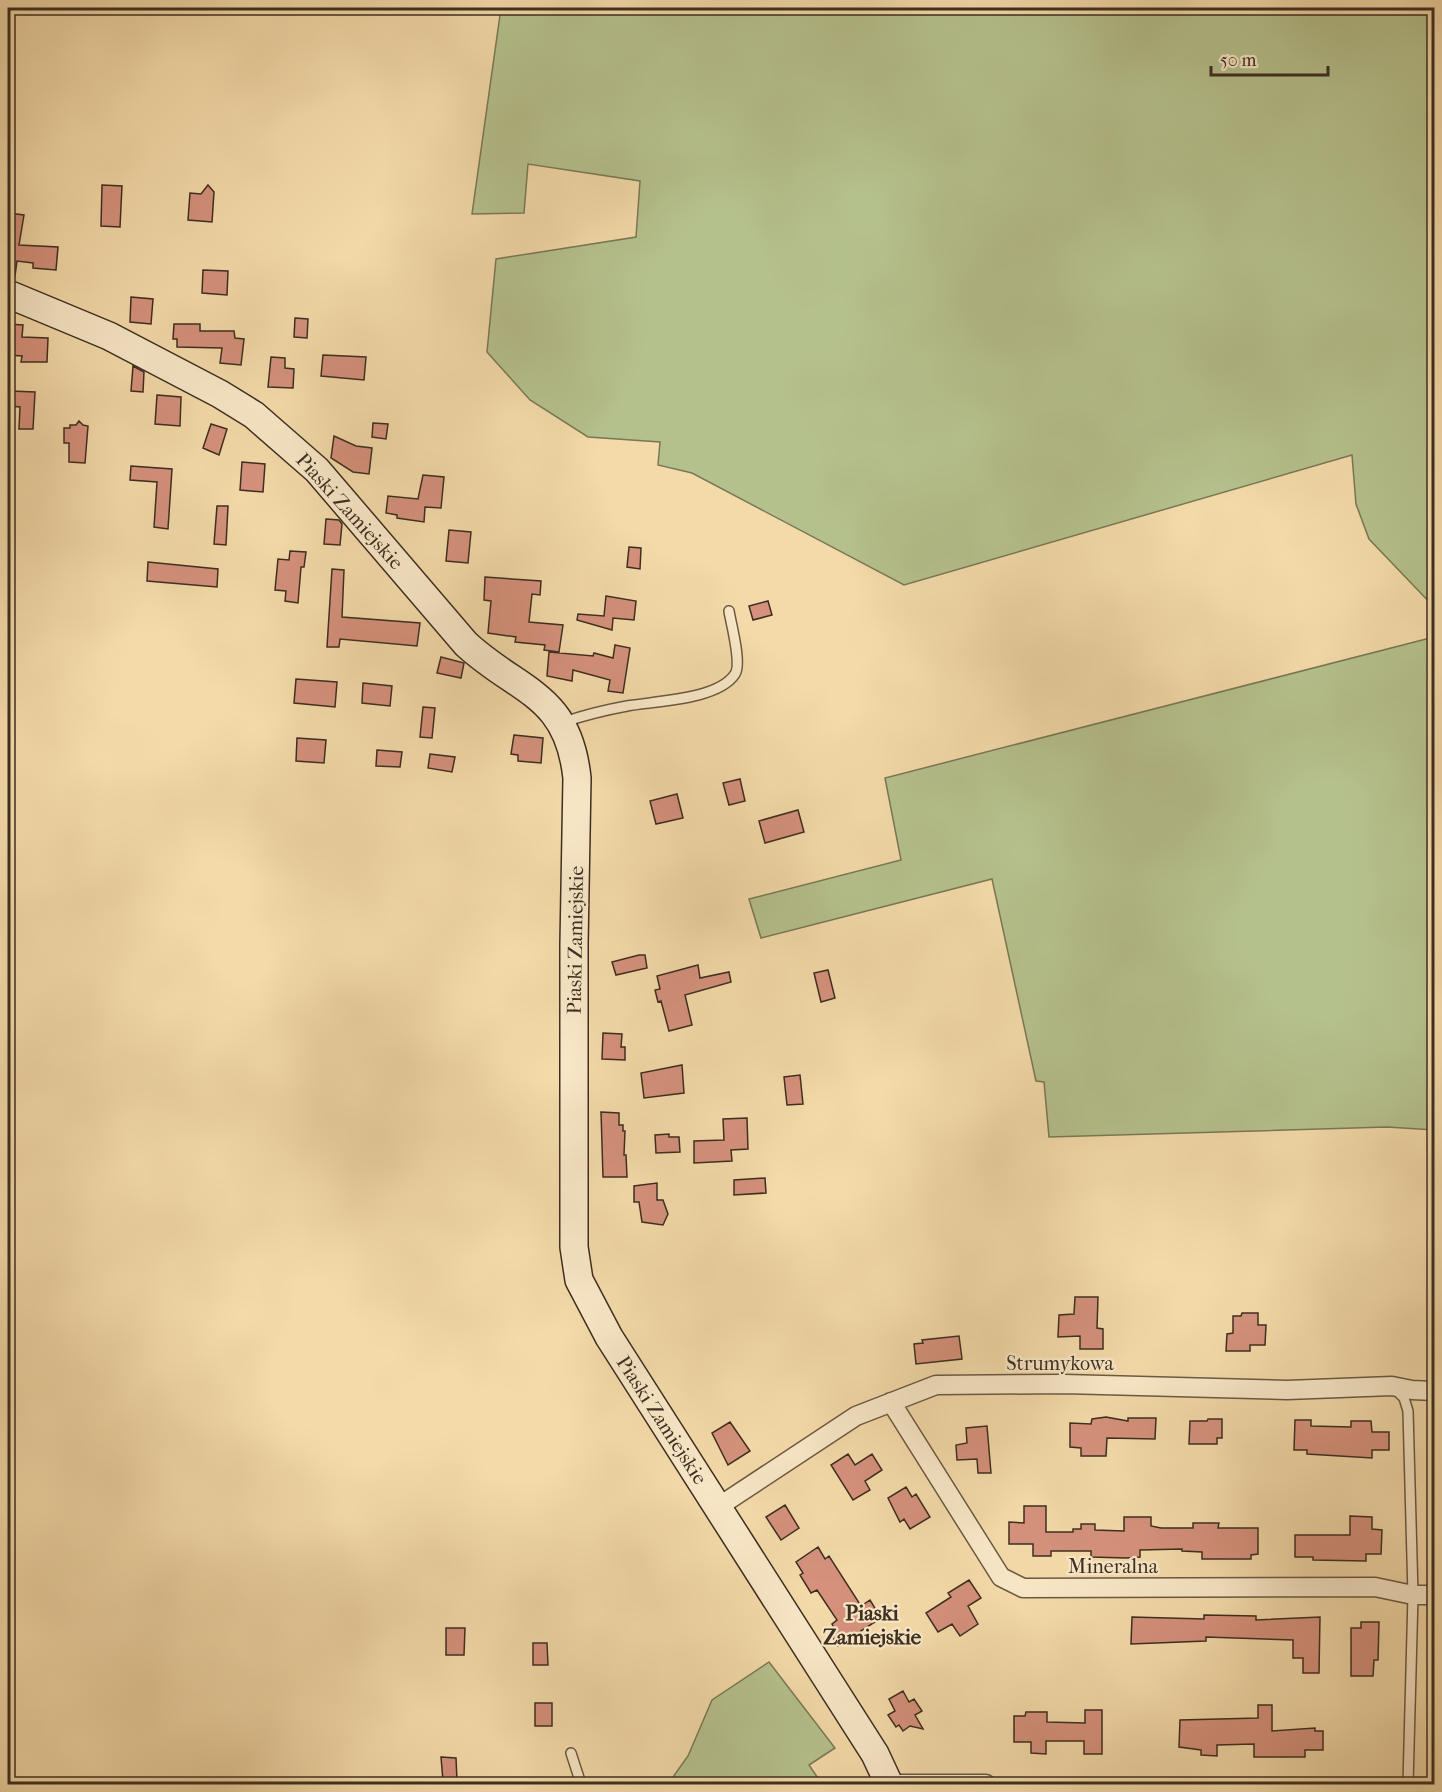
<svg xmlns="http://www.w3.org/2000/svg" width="1442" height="1792" viewBox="0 0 1442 1792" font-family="'IM FELL French Canon',serif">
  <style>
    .green { fill: #b5c18d; stroke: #797856; stroke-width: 1.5 }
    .building { fill: #d5917c; stroke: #3d2e20; stroke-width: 1.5 }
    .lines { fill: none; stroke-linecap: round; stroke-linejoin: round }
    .lane-casing { stroke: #6b5942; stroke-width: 12 }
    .street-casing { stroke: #6b5942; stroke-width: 21 }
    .secondary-casing { stroke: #3d2e20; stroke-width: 30 }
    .lane { stroke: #f8e7c7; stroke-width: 9 }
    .street { stroke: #f8e7c7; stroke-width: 18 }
    .secondary { stroke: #f8e7c7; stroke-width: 27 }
    .labels { text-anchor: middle; stroke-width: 4.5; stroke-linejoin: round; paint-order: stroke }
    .street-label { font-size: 20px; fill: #3d2e20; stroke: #f8e7c7 }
    .neighbourhood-label { font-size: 21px; font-weight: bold; fill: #3d2e20; stroke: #f8e7c7 }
  </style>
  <rect width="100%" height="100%" fill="#f4daa9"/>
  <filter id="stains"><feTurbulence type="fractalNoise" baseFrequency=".00333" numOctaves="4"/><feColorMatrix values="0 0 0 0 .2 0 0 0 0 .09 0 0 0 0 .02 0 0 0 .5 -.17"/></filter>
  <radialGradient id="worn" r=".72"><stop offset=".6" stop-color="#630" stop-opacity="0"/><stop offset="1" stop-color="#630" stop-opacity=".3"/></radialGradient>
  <!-- green -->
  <path class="green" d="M501,8H1434V607L1369,539L1356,504L1352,455L904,585L692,473L658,465L660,442L588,437L530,400L487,352L496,259L636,237L640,181L528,164L524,213L472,214Z
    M1434,637V1130L1387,1127L1049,1137L1044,1082L1036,1081L992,879L761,938L749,899L901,860L885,778Z
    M769,1662L835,1748L809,1765L822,1784H668L688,1756L712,1700Z"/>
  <!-- building -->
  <path class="building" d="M102,185L122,186L120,227L101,226Z
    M208,185L214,192L212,222L188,220L190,193L201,194Z
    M8,213L24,215L19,245L58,247L56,270L33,268V263L17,261L15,276L8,275Z
    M203,270L228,271L227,295L202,293Z
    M131,297L153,299L151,324L130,322Z
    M295,318L308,319L307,338L294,337Z
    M8,324L23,325L22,337L48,338L47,362H21L22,356L8,355Z
    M174,324H200V331H234L235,338L244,339L241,365L220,363L222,348L177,347V339H173Z
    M323,355L366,357L364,380L321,376Z
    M271,357L285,358V368L294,369L293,388L268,387Z
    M133,366L144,372L143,392L131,391Z
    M10,391L35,392L33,429H19L20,407L10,406Z
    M157,395L181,397L180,426L155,424Z
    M79,421L83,425L88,426L85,463L69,462V443H64V428H70V425H76Z
    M373,423L388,424L386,439L372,437Z
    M211,424L227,429L219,455L203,448Z
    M334,436L356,446L372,448L369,474L353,472L331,458Z
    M242,462L265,464L263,492L240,490Z
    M131,466L172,469L168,529L154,527L157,482L130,480Z
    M423,475L444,477L441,508L425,507L424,522L397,518V515L386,513L388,496L418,499Z
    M217,506H228L226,545L214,544Z
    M326,519L339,520L342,524L340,545L324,544Z
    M449,530L471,532L468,563L446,561Z
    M629,547L641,548L640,569L627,567Z
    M290,551L306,552L304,567H301L298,603L285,601L286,591L275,590L278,559L289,560Z
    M148,562L218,569L217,587L147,581Z
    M332,569L344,570L342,617L420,623L417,646L340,639L339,647H327Z
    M485,577L541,581L540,595L532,594L529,622L563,625L559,652L544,650L545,645L515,642L516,637L488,633L491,601L484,600Z
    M606,596L636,601L634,620L613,618L612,630L577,620L578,614L604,616Z
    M768,601L772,615L753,620L749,606Z
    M615,645L630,648L623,693L608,691L610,680L573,670L572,681L547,676L549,652L593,656L594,653L613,658Z
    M441,657L464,663L461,678L437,673Z
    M296,679L337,682L335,707L294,703Z
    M363,683L392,686L390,706L362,703Z
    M423,707L435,708L432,738L420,737Z
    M514,735L543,738L541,763L518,761V755L511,754Z
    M297,738L326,740L324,763L296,761Z
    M377,750L402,752L400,767L376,766Z
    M430,754L455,757L452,772L428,768Z
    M740,779L745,801L729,805L723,783Z
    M677,794L683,818L656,824L650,801Z
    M798,810L804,832L765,843L759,821Z
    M639,955H645L647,968L616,975L612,962Z
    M698,965L700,978L729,972L731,982L685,995L692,1025L669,1031L661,1001L658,1002L655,990L660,989L657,976Z
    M828,970L835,998L821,1002L814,973Z
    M603,1033L622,1034L621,1047H625V1060L602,1059Z
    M682,1065L684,1093L644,1098L641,1073Z
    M800,1075L803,1104L787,1105L784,1077Z
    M601,1112L619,1113V1125H623V1131H625L624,1155H626L627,1177H603Z
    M747,1118L748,1149L731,1150L732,1161L694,1163V1141L724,1140L723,1119Z
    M669,1134V1137H679L680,1152L656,1153L655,1135Z
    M765,1178L766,1193L734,1195V1180Z
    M657,1183V1200H663L668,1214L663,1225L642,1222L639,1202H634V1186Z
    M1075,1297H1098L1097,1328L1103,1329V1349H1080V1336L1058,1337L1059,1315L1074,1314Z
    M1242,1313H1258V1325H1266L1265,1345H1250V1351H1226L1227,1334L1233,1333V1316H1241Z
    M959,1336L962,1359L916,1364L914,1344L923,1343L922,1340Z
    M1106,1417L1128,1421V1418H1156L1155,1439L1107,1438L1106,1456H1081V1448L1070,1447V1423L1091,1424L1092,1419Z
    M1208,1419H1222V1438H1217V1444H1189L1190,1421H1207Z
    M1295,1420H1311V1426L1351,1427V1421H1371L1372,1432H1389V1450H1372V1458L1307,1454V1450H1294Z
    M730,1422L750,1451L728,1465L712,1433Z
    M987,1426L991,1473H978L977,1459L957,1460L956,1445L967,1443L966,1428Z
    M848,1454L855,1465L872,1454L882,1470L865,1481L870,1490L853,1500L831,1465Z
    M906,1487L912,1497L916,1494L930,1517L910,1529L904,1519L900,1522L888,1498Z
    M785,1505L799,1528L781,1540L766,1517Z
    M1024,1506H1046V1532H1073V1529H1081V1524H1095V1530L1124,1531V1517H1151V1526L1161,1528H1193V1523H1219L1218,1528H1258V1554L1251,1555V1559H1202V1552L1182,1551V1549L1140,1550V1557L1126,1558L1091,1557V1551H1051V1556H1033V1544H1009V1522L1024,1523Z
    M1350,1516L1372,1517V1529L1382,1530L1381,1554H1366V1561L1313,1560V1557H1295V1535H1350Z
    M818,1547L825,1559L829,1556L861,1606L870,1600L881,1618L838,1646L830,1633L835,1630L832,1624L837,1620L817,1590L811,1593L800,1575L803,1573L796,1562Z
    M969,1580L981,1598L968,1606L978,1624L960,1636L952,1624L938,1632L926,1613L951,1597L948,1593Z
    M1204,1615L1256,1616V1620L1320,1617L1319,1673H1303V1658H1293V1640L1206,1637V1641L1131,1644L1132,1617L1204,1619Z
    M1361,1622H1379L1378,1660H1374L1373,1676H1351V1628H1361Z
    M446,1628H465L464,1655H446Z
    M533,1643H547L548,1665H533Z
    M903,1691L909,1702L914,1699L922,1711L915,1715L923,1729L910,1726L903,1731L899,1725L896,1727L888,1715L895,1711L889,1699Z
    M535,1703H552V1726H535Z
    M1258,1705H1272V1731L1315,1728V1731H1323V1750H1305V1757H1254V1744L1217,1745V1756L1201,1755V1750L1179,1747L1180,1720L1258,1718Z
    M1085,1710H1102V1754H1084V1741H1046V1754L1031,1753V1742H1014V1716H1025L1026,1712H1047V1722L1085,1723Z
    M441,1757L456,1758L457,1781H443Z"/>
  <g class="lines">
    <!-- lane casing -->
    <g class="lane-casing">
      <path id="lane" d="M564,722C585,715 605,710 627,706C655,701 718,700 735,674C742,663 731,624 729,611
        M1396,1390L1404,1398L1408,1411L1413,1595L1408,1784
        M571,1753L581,1784"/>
    </g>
    <!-- street casing -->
    <g class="street-casing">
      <path id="street" d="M891,1402L1001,1577L1023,1588L1375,1587L1413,1595H1434
        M718,1507L856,1416L936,1385L1064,1384L1287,1390L1392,1386L1412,1390L1434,1391
        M885,1784H986"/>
    </g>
    <!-- secondary casing -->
    <g class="secondary-casing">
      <path id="secondary" d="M8,294L109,336L220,394L254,415L317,470L466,644C519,693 568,693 577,778L574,944V1247L579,1280L609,1337L875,1754L889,1784"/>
    </g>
    <!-- lane -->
    <use href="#lane" class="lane"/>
    <!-- street -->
    <use href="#street" class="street"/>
    <!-- secondary -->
    <use href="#secondary" class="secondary"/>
  </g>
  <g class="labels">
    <!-- street labels -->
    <g class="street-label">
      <text transform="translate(350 511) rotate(48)" y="7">Piaski Zamiejskie</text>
      <text transform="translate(575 940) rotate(-89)" y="7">Piaski Zamiejskie</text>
      <text x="1060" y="1370">Strumykowa</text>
      <text transform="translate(662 1420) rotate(57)" y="7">Piaski Zamiejskie</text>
      <text x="1113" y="1573">Mineralna</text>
    </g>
    <!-- neighbourhood labels -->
    <g class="neighbourhood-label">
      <text x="872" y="1620">Piaski<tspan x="872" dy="24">Zamiejskie</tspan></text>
    </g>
  </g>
  <!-- margin -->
  <rect width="1442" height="1792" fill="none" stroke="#f4daa9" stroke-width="30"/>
  <rect x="9" y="9" width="1424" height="1774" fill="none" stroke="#3d2e20" stroke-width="3"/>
  <rect x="15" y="15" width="1412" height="1762" fill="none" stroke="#3d2e20" stroke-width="1.5"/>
  <!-- scale -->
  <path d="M1211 66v9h117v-9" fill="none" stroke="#3d2e20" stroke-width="3"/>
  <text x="1220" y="66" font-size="18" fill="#3d2e20" stroke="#f8e7c7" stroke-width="4.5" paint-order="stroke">50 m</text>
  <rect width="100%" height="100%" filter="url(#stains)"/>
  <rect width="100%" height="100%" fill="url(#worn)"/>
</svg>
